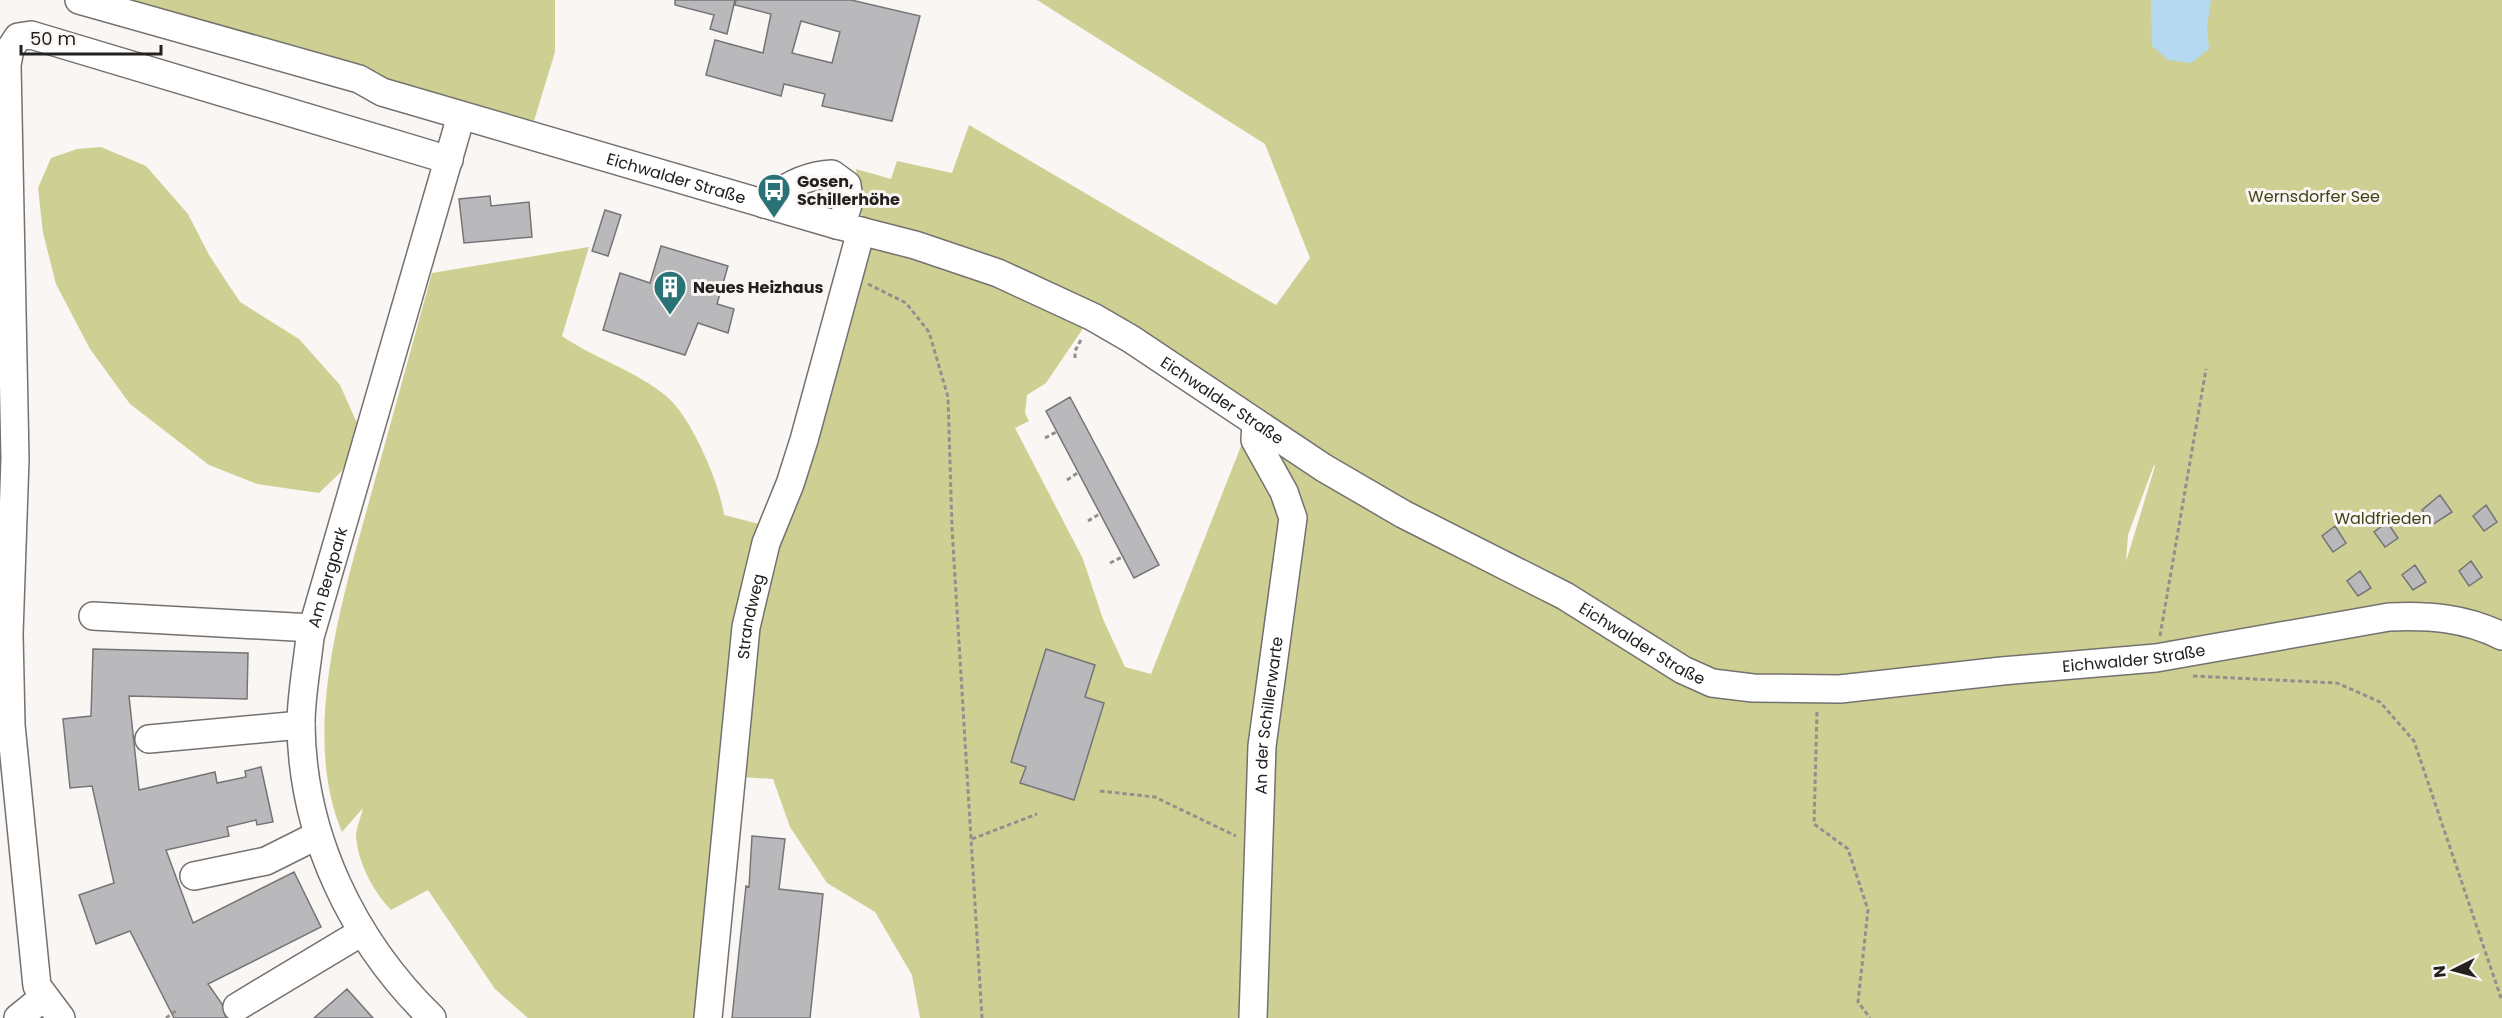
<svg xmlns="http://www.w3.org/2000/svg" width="2502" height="1018" viewBox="0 0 2502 1018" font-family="Poppins,sans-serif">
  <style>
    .green { fill: #cdd092; fill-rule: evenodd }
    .water { fill: #b4d9f1 }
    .building { fill: #b9b9bc; stroke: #757578; stroke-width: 1.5; fill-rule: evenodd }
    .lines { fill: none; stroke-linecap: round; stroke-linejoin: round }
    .minor-casing { stroke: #74716f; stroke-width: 30 }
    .path { stroke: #928f8e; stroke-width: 3; stroke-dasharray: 4.5 3; stroke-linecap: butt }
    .minor { stroke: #fff; stroke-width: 27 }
    .labels { text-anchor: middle; stroke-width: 6; stroke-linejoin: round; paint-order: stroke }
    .street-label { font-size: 16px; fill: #222120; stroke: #faf6f4 }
    .poi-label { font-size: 16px; font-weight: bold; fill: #222120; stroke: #faf6f4; text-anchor: start }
    .park-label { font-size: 16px; fill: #414216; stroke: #faf6f4 }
  </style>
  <rect width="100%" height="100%" fill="#faf6f4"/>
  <!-- green -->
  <path class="green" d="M101,0H555V52L534,121Z
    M1037,0H2502V1018H920L912,975L875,912L827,883L790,827L773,779L740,777L717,1018H528L495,989L428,890L391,910C373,891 358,863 356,836C356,828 361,817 363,808L342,832C298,728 347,585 375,480C394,411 413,342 432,273L589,247L562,336C595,359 635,370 666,396C691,416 720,484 724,515L779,529L868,248L967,270L1086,324L1046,383L1027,395L1025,413L1029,421L1015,428L1083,559L1103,619L1125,667L1151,674L1245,436L1266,446L1275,420L1076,295L1018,271L862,219L856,169L891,179L897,161L952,173L969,125L1276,305L1310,258L1265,144ZM2154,465L2155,466L2126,562L2128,535Z
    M101,147L146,166L188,214L209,255L240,302L299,339L340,385L357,423L356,446L341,472L319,493L257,484L209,465L130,404L90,349L56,284L43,233L38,188L51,158L77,149Z"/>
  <!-- water -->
  <path class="water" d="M2151,0H2211L2207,27L2209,49L2191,63L2168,60L2152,46Z"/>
  <!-- building -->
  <path class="building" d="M675,0H735L727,34L710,29L714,15L675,5Z
    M736,0H851L920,16L892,121L822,106L825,94L784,84L781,96L706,75L715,40L763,53L771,14L735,5ZM801,21L840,32L832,63L792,53Z
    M490,196L491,206L529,202L532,237L464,243L459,199Z
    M605,210L621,215L608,256L592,251Z
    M661,246L728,266L717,304L734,309L728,333L698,323L685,355L603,330L620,273L650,283Z
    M1070,397L1159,565L1134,578L1046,411Z
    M2440,495L2452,512L2432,525L2422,510Z
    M2486,505L2497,522L2484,531L2473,516Z
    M2387,522L2398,538L2385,547L2374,532Z
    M2335,526L2346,543L2333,552L2322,536Z
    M2471,561L2482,577L2469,586L2459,571Z
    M2415,565L2426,582L2413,590L2402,575Z
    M2360,571L2371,588L2358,596L2347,581Z
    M93,649L248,653L247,699L129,696L139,790L215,772L217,783L246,777L245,771L261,767L273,822L257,825L256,820L227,827L229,836L166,850L193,923L294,872L321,927L208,984L222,1004L226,1018H174L130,931L96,944L79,895L114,883L92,786L70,788L63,719L91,716Z
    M1046,649L1095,665L1085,697L1104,703L1074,800L1020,783L1026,767L1011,762Z
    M752,836L785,839L779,889L823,894L810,1018H732L746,886L749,887Z
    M347,989L373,1018H314Z"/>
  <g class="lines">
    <!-- minor casing -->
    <g class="minor-casing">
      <g id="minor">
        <path id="s1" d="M79,0L359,79L382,92L837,225L915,245L998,273L1093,317L1131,339L1324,468L1403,514L1565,596L1683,670L1712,683L1753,688L1840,689L2002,671L2156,658L2389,617C2430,615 2465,618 2502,636"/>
        <path d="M764,204C785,186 806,175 832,174L847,185C850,202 849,211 837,225"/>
        <path d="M93,616L312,628"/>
        <path d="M149,739L301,725"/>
        <path d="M194,876L266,861L318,835"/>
        <path d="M237,1007L362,932"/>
        <path d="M18,1018L44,997"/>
        <path d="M61,1018L37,986L11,725L9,634L15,459L7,65L10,49L18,37L31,35L449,160"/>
        <path id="s2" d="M432,1018C353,941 302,836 301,724C301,696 307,666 310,637L461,116"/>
        <path id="s3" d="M708,1018L746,627L766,543L790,484L804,440L861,231"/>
        <path id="s4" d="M1253,1018L1262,746L1293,518L1284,492L1255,440L1256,423"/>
      </g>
    </g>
    <!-- path -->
    <path class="path" d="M868,284L906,303L929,332L948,397L952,528L982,1018
      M1075,358V351L1082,338
      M1045,438L1058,431
      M1067,480L1079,472
      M1088,521L1101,513
      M1110,563L1124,556
      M2160,636L2206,369
      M2193,676L2337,683L2380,702L2414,741L2502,1001
      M1817,712L1814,824L1848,849L1868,910L1858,1002L1870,1018
      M1100,791L1155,797L1236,836
      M972,839L1037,814
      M166,1018L177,1010"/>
    <!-- minor -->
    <use href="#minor" class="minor"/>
  </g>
  <!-- icons -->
  <defs>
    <g id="bus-pin" transform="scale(1.725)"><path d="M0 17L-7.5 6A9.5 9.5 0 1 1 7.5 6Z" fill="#297376" stroke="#faf6f4"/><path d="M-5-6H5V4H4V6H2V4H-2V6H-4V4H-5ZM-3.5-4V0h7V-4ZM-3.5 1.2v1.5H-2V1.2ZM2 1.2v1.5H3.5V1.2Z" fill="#fff"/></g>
    <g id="building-pin" transform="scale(1.725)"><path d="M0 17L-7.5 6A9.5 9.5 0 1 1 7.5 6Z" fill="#297376" stroke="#faf6f4"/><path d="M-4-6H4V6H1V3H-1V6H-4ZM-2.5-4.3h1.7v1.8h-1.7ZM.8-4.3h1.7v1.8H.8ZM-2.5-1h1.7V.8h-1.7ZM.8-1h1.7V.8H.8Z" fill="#fff"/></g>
  </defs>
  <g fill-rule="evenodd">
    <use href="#bus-pin" x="774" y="190"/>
    <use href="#building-pin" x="670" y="287"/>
  </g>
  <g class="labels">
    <!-- street labels -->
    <g class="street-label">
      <text dy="6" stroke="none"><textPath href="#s1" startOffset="624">Eichwalder Straße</textPath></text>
      <text dy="6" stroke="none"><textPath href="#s1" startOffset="1218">Eichwalder Straße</textPath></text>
      <text dy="6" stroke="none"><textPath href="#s2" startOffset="480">Am Bergpark</textPath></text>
      <text dy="6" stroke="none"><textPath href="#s3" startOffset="404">Strandweg</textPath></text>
      <text dy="6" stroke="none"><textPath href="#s1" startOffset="1704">Eichwalder Straße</textPath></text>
      <text dy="6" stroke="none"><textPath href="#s1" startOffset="2208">Eichwalder Straße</textPath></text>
      <text dy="6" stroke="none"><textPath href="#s4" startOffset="303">An der Schillerwarte</textPath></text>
    </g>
    <!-- poi labels -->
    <g class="poi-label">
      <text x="797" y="187">Gosen,<tspan x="797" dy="18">Schillerhöhe</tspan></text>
      <text x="693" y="293">Neues Heizhaus</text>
    </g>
    <!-- park labels -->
    <g class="park-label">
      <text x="2314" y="202">Wernsdorfer See</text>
      <text x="2383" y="524">Waldfrieden</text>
    </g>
  </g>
  <!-- north arrow -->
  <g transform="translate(2454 970) rotate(264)" stroke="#faf6f4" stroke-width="4.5" paint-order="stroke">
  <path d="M0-4.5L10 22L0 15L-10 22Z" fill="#222120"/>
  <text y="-9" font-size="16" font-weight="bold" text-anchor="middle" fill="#222120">N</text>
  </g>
  <!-- scale -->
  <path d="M21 45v9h140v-9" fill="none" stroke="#222120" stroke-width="3"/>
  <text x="30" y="45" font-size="18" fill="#222120" stroke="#faf6f4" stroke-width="4.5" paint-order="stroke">50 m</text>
</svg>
